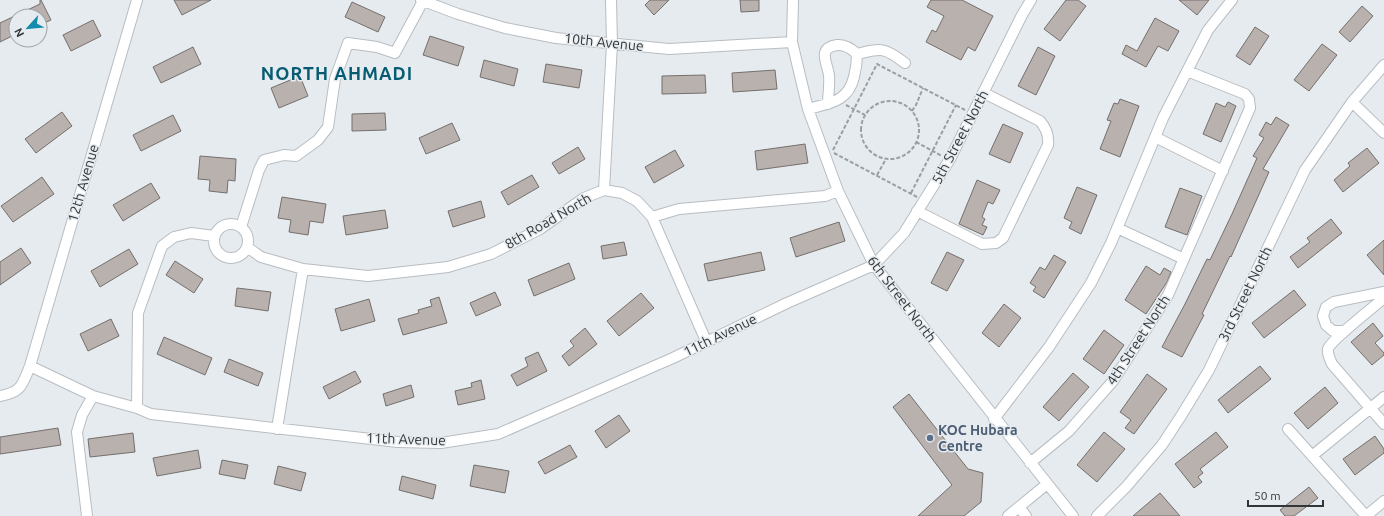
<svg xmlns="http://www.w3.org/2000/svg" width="1384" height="516" viewBox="0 0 1384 516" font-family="Ubuntu,sans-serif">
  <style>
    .building { fill: #b8b1ae; stroke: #756f6c }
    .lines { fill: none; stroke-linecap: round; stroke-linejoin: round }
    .minor-casing { stroke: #b8bdc2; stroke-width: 12 }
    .path { stroke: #9a9fa2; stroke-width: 2; stroke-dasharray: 4 2; stroke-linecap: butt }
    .minor { stroke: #fff; stroke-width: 10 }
    .service-dot { fill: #5c6f8a; stroke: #e5ebef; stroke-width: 1.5 }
    .labels { text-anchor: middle; stroke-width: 3; stroke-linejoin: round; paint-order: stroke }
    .street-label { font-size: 14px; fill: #333638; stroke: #e5ebef }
    .service-label { font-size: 14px; font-weight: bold; fill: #4e5e75; stroke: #e5ebef; text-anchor: start }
    .district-label { font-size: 18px; font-weight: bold; letter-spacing: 1px; fill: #065b72; stroke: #e5ebef }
  </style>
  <rect width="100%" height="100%" fill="#e5ebef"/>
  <!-- building -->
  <path class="building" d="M40,0H41L51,20L40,25V16H16V34L0,42V23L40,4Z
    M174,0H211L182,15Z
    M650,0H669L654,15L645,5Z
    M740,0H759V11L741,12Z
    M931,0H962L993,16L975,51L968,47L961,60L926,42L932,30L936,32L944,16L927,7Z
    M1066,0H1078L1086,6L1060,41L1044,29Z
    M1179,0H1209L1197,15Z
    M352,2L385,17L378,32L345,17Z
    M1362,6L1373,16L1350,42L1339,32Z
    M1155,18L1179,31L1168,51L1158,46L1146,67L1122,54L1126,45L1137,51Z
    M93,20L101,36L71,51L63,35Z
    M1255,27L1269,36L1250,65L1236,56Z
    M430,36L464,47L458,66L423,55Z
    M1322,44L1337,55L1309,91L1294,80Z
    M193,47L201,64L161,83L153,67Z
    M1038,47L1055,56L1036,95L1018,86Z
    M484,60L518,69L514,86L480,77Z
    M546,64L582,70L579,88L543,82Z
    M775,70L777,89L733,92L732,73Z
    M705,75L706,93L662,94V76Z
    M300,76L308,96L279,108L271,88Z
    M1120,99L1139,106L1120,157L1100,149L1111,121L1107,120L1114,103L1118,104Z
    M1228,102L1236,106L1221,142L1203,134L1216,103L1225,107Z
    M62,112L72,126L36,153L25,139Z
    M385,113L386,130L352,131V114Z
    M173,115L181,131L141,151L133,135Z
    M1276,117L1289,125L1263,169L1269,172L1231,257L1230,256L1202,314L1204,315L1182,357L1162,347L1185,304L1207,259L1210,260L1232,214L1257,158L1253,156L1264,138L1259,135L1266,122L1271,125Z
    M452,123L460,140L426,154L419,138Z
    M1003,124L1023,133L1010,163L989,154Z
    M805,144L808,163L757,170L755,151Z
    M578,147L585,159L559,174L552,163Z
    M1367,148L1379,163L1343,192L1334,180L1350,166L1348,163Z
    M675,150L684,166L654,183L645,167Z
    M200,156L236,159L235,181L228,180L227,193L209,191L210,180L198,179Z
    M532,175L539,187L508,205L501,192Z
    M42,177L54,194L13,222L1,206Z
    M977,180L1000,190L993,204L988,202L982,217L985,219L982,225L987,227L983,235L959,224Z
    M151,183L160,198L123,221L113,205Z
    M1077,187L1097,195L1081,234L1069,228L1072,222L1064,218Z
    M1180,188L1202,196L1187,235L1165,227Z
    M282,197L326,204L323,223L310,221L308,235L289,232L291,220L278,218Z
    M481,201L485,217L453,227L448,211Z
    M385,210L388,228L346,235L343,216Z
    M1331,219L1342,233L1298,268L1290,257L1310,242L1307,238Z
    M839,222L845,241L796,257L790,238Z
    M1384,240V275L1367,255Z
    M624,242L627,255L603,259L601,246Z
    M21,248L31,263L0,285V262Z
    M129,249L138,264L100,287L91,271Z
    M761,252L765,270L708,281L704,264Z
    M947,252L964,260L947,291L931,283Z
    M1054,255L1066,262L1044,298L1033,291L1036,287L1030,283L1040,267L1045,270Z
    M175,261L203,279L194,293L166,275Z
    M569,263L575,279L534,296L528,280Z
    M1146,266L1160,275L1164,268L1171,272L1167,282L1146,314L1125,300Z
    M237,288L271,292L268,311L235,306Z
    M1294,290L1306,305L1264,338L1252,323Z
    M495,292L501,305L476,316L470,303Z
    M641,293L654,308L619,336L607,321Z
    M439,297L447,323L403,335L398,319L419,313L418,310L432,306L430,300Z
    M369,299L375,321L341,331L335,309Z
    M1004,304L1021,318L999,347L982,333Z
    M111,319L119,336L88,351L80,334Z
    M1373,323L1383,336L1375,343L1384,353V355L1372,365L1351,342Z
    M585,328L597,344L569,366L562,356L574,346L570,341Z
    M1104,330L1124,345L1104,374L1083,359Z
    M164,337L212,358L205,375L157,354Z
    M538,352L547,371L517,386L511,375L528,366L525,358Z
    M229,359L263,373L258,386L224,372Z
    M1260,366L1271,379L1228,413L1218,400Z
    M355,371L361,382L329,399L323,387Z
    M1073,373L1089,387L1059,421L1043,407Z
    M1147,374L1167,389L1134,434L1125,428L1131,420L1120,412Z
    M481,380L485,399L458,405L455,391L472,387L471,383Z
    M411,385L414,397L386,406L383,394Z
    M1325,387L1338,403L1308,429L1294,413Z
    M909,394L968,469L983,473L981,502L964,516H918L952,485L893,407Z
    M619,415L630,431L606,448L595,431Z
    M58,428L61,445L0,454V437Z
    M1104,432L1125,449L1097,482L1077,465Z
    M1216,432L1228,447L1200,469L1203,473L1198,477L1202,482L1194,488L1175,464Z
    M133,433L135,452L90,457L88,439Z
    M1375,436L1384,449V453L1355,475L1343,459Z
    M570,445L577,457L545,474L538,462Z
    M198,450L201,468L157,476L153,458Z
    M222,460L248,465L245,479L219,474Z
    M474,465L509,471L505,493L470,486Z
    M278,466L306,473L301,491L274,484Z
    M402,476L436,485L433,499L399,490Z
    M1309,487L1318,498L1294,516H1285L1280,510Z
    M1160,493L1180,516H1133Z"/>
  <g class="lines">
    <!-- minor casing -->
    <g class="minor-casing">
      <path id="minor" d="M421,0L458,14L505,28L556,38L669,49L792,42
        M793,0L792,42L808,109L838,191L874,265L1073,516
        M857,54C882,48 884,47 905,63
        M1352,102L1384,133
        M808,109C830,103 848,102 854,77C856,69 857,62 857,54C852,49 846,44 837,45C817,48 827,62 829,75C830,84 828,95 828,104
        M1155,137L1223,171
        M604,190L612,44L611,0
        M917,211L982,244L996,243L1003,238L1048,145C1049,136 1047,129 1040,121L984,93
        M652,217L679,209L825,196L838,191
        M214 241a17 17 0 1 1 34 0a17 17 0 1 1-34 0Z
        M241,227L259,170L264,160L284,155L296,156L318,140L328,127L335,79L348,43L377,47L395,53L423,1
        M1117,228L1184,259
        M247,247L261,257L303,269L368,276L448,267L491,254L540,229L584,198L604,190L622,193L637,201L652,217L706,341
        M1384,298C1375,306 1331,340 1328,349C1327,354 1330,359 1332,364L1384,424
        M1345,331H1333L1326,325L1323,316L1326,307L1334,302L1384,292
        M30,366L93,396L137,408L151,414L398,442L441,443L498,434L673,358L787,303L874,265L904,233L950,159L1022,15L1031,0
        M0,396C22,392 22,385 30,366L137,0
        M137,408L138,313L162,246L174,237L191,233L214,236
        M994,419L1049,347L1091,283L1111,243L1163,118L1208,30L1232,0
        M277,429L303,269
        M1288,429L1366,516
        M1312,456L1384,397
        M1030,463L1069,431L1113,381L1168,295L1250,108L1249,99L1245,94L1187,71
        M1019,507L1026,516
        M87,516L77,432L82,415L93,396
        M1008,516L1047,484
        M1097,516L1126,487L1162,445L1181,416L1209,370L1305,170L1352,102L1384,65
        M1366,516L1384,501"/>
    </g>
    <!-- path -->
    <path class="path" d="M861 130a29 29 0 1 1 58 0a29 29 0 1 1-58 0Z
      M846,105L865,115
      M912,111L916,105L923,88
      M916,142L942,156
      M833,150L877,64L965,110
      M834,153L917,197
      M877,175L886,159
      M911,193L956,105"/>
    <!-- minor -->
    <use href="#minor" class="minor"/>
  </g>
  <!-- markers -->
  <circle class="service-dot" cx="930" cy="438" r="4"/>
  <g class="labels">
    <!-- street labels -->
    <g class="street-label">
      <text transform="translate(604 42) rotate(6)" y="5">10th Avenue</text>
      <text transform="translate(960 137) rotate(-62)" y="5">5th Street North</text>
      <text transform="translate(83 183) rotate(-74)" y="5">12th Avenue</text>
      <text transform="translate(548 221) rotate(-30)" y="5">8th Road North</text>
      <text transform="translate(1245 294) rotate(-64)" y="5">3rd Street North</text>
      <text transform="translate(902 299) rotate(53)" y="5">6th Street North</text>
      <text transform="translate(720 335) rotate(-26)" y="5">11th Avenue</text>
      <text transform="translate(1138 340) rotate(-57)" y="5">4th Street North</text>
      <text transform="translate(406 439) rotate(2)" y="5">11th Avenue</text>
    </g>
    <!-- service labels -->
    <g class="service-label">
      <text x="938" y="435">KOC Hubara<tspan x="938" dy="16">Centre</tspan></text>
    </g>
    <!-- district labels -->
    <g class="district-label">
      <text x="337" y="80">NORTH AHMADI</text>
    </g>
  </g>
  <!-- north arrow -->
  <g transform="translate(28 28) rotate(243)"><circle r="19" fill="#e5ebef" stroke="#9ea3a6"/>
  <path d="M0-3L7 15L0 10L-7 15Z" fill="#138cae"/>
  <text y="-6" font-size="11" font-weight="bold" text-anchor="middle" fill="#333638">N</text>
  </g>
  <!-- scale -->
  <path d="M1248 500v6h75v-6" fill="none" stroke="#333638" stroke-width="2"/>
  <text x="1254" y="500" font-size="12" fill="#333638" stroke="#e5ebef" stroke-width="3" paint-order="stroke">50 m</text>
</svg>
